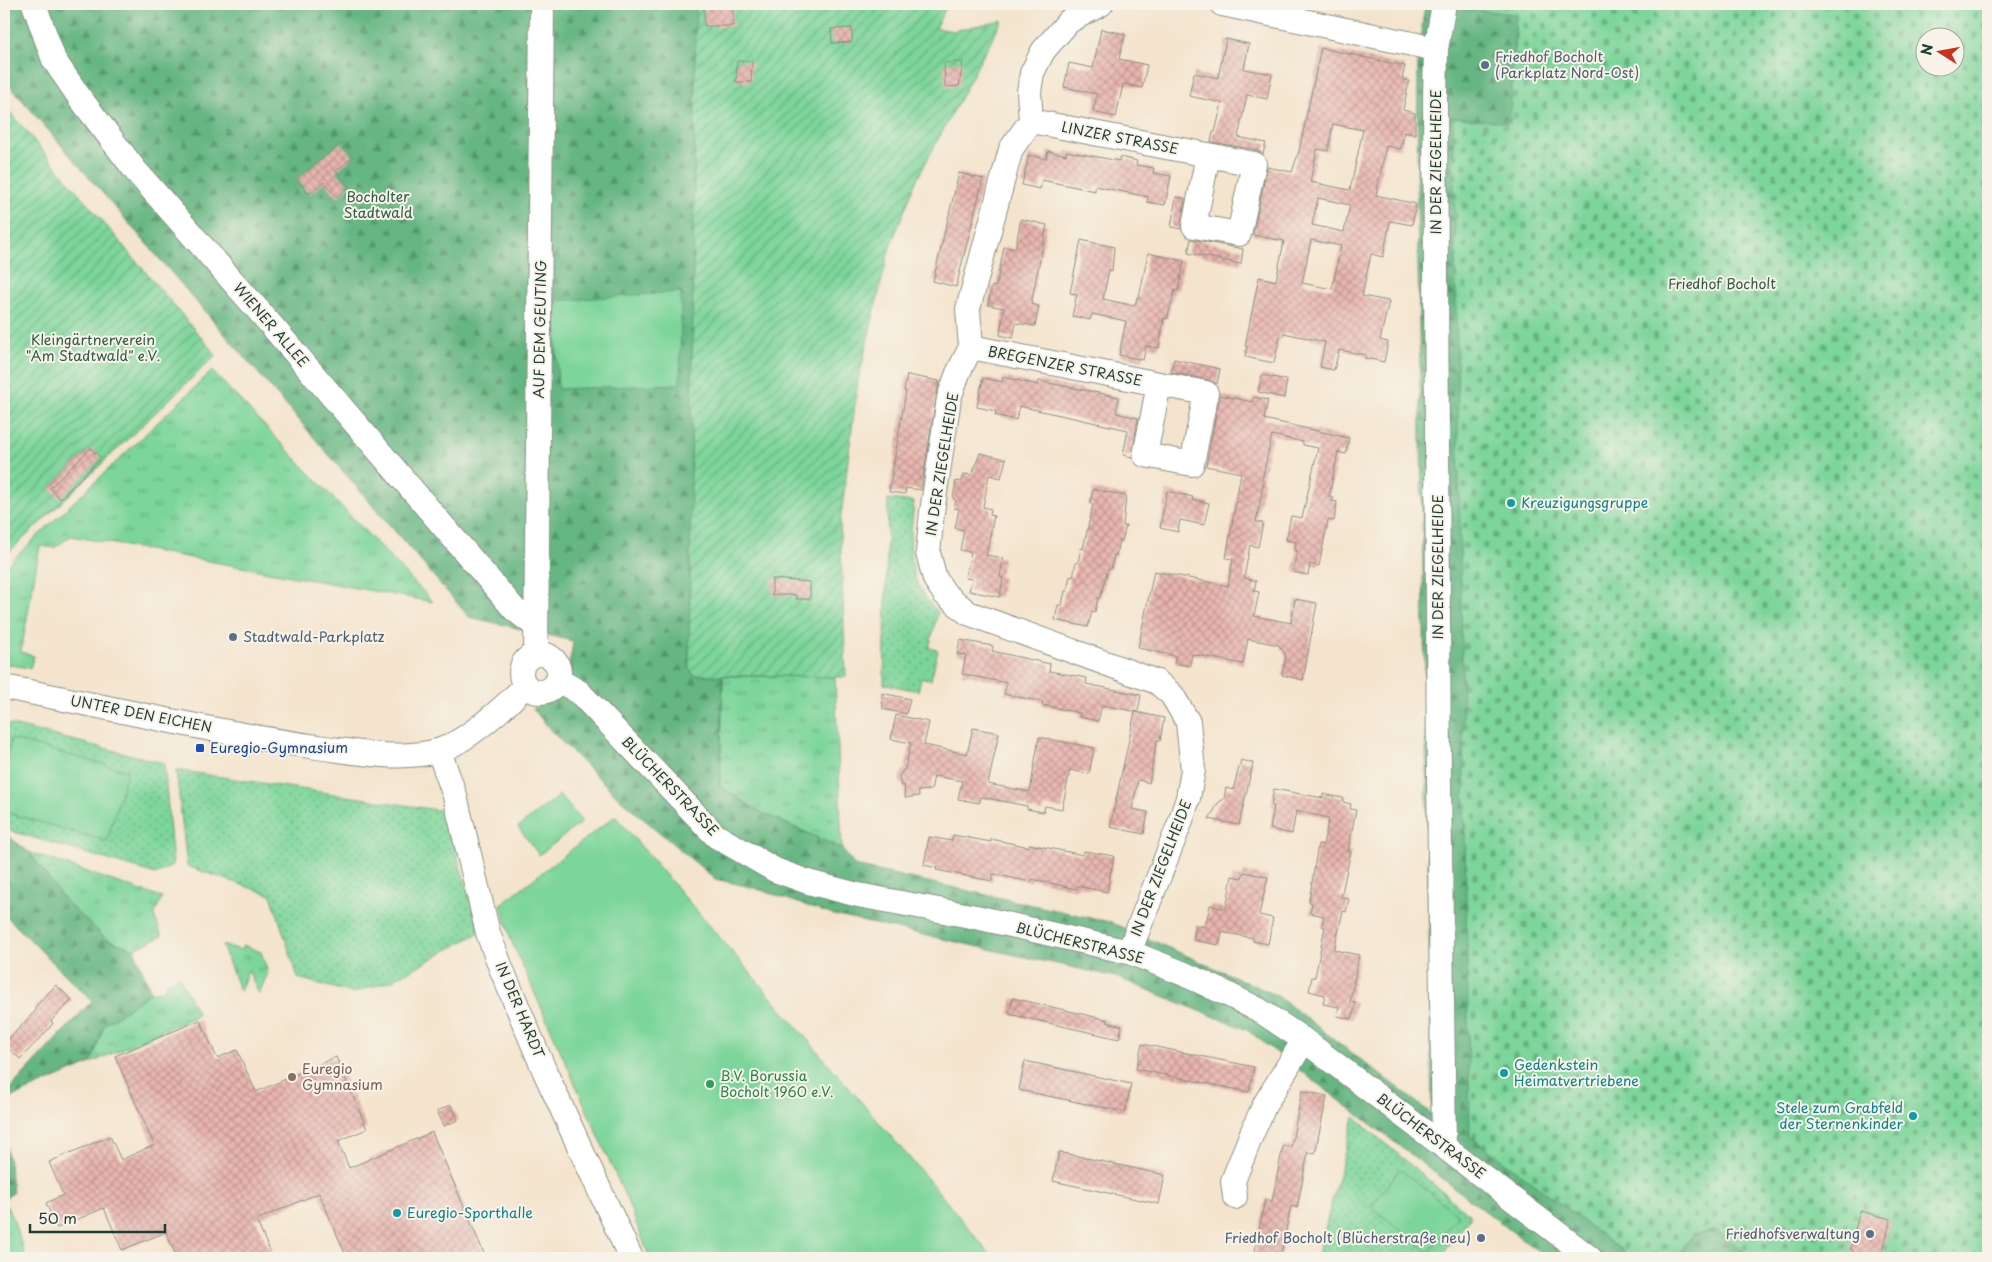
<svg xmlns="http://www.w3.org/2000/svg" width="1992" height="1262" viewBox="0 0 1992 1262" font-family="'Playpen Sans',sans-serif">
  <style>
    .grass { fill: url(#grass-tufts); stroke: #4e8967 }
    .forest { fill: url(#forest-firs); stroke: #427a5b }
    .cemetery { fill: url(#cemetery-stones); stroke: #4e8967; fill-rule: evenodd }
    .park { fill: url(#park-dots); stroke: #4e8967 }
    .garden { fill: url(#garden-furrows); stroke: #4e8967 }
    .pitch { fill: #7cd59a; stroke: #4e8967 }
    .building { fill: url(#building-cross-hatch); fill-rule: evenodd }
    .lines { fill: none; stroke-linecap: round; stroke-linejoin: round }
    .minor-casing { stroke: #8a9080; stroke-width: 26 }
    .minor { stroke: #fff; stroke-width: 24 }
    .service-dot { fill: #5c6f8a; stroke: #f7f3e8; stroke-width: 2 }
    .culture-dot { fill: #0f9aa8; stroke: #f7f3e8; stroke-width: 2 }
    .transit-dot { fill: #1a4fb4; stroke: #f7f3e8; stroke-width: 2 }
    .education-dot { fill: #8d6e63; stroke: #f7f3e8; stroke-width: 2 }
    .leisure-dot { fill: #2e9e5b; stroke: #f7f3e8; stroke-width: 2 }
    .labels { text-anchor: middle; stroke-width: 4; stroke-linejoin: round; paint-order: stroke }
    .service-label { font-size: 14px; fill: #4e5e75; stroke: #f7f3e8; text-anchor: start }
    .street-label { font-size: 14px; fill: #1f3d34; stroke: #f7f3e8 }
    .park-label { font-size: 14px; fill: #325b48; stroke: #f7f3e8 }
    .culture-label { font-size: 14px; fill: #0d838f; stroke: #f7f3e8; text-anchor: start }
    .transit-label { font-size: 14px; fill: #164399; stroke: #f7f3e8; text-anchor: start }
    .education-label { font-size: 14px; fill: #785e54; stroke: #f7f3e8; text-anchor: start }
    .leisure-label { font-size: 14px; fill: #27864d; stroke: #f7f3e8; text-anchor: start }
  </style>
  <defs>
    <pattern id="grass-tufts" width="24" height="20" patternUnits="userSpaceOnUse" patternTransform="scale(1.25)"><rect width="24" height="20" fill="#7cd59a"/><path d="M3 7l-1-3M5 7V3M7 7l1-3M15 17l-1-3M17 17v-4M19 17l1-3" fill="none" stroke="#65ae7e"/></pattern>
    <pattern id="forest-firs" width="22" height="20" patternUnits="userSpaceOnUse" patternTransform="scale(1.25)"><rect width="22" height="20" fill="#65b682"/><path d="M5 1l3.5 6h-7zM16 11l3.5 6h-7z" fill="#53956b"/></pattern>
    <pattern id="cemetery-stones" width="16" height="16" patternUnits="userSpaceOnUse" patternTransform="scale(1.25)"><rect width="16" height="16" fill="#7cd59a"/><path d="M2 7V4a2 2 0 0 1 4 0v3zM10 15v-3a2 2 0 0 1 4 0v3z" fill="#65ae7e"/></pattern>
    <pattern id="park-dots" width="8" height="8" patternUnits="userSpaceOnUse" patternTransform="scale(1.25)"><rect width="8" height="8" fill="#7cd59a"/><path d="M2 2h.1M6 6h.1" fill="none" stroke="#65ae7e" stroke-width="1.8" stroke-linecap="round"/></pattern>
    <pattern id="garden-furrows" width="10" height="10" patternUnits="userSpaceOnUse" patternTransform="scale(1.25)"><rect width="10" height="10" fill="#7cd59a"/><path d="M-1 1l2-2M0 10L10 0M9 11l2-2" fill="none" stroke="#65ae7e"/></pattern>
    <pattern id="building-cross-hatch" width="8" height="8" patternUnits="userSpaceOnUse" patternTransform="scale(1.25)"><rect width="8" height="8" fill="#e9b5af"/><path d="M0 0l8 8M0 8l8-8" fill="none" stroke="#bc948f"/></pattern>
  </defs>
  <rect width="100%" height="100%" fill="#f7f3e8"/>
  <filter id="ink" filterUnits="userSpaceOnUse"><feTurbulence type="fractalNoise" baseFrequency=".02" numOctaves="2"/><feDisplacementMap in="SourceGraphic" scale="10" xChannelSelector="R" yChannelSelector="G"/><feConvolveMatrix kernelMatrix="1 2 1 2 8 2 1 2 1" color-interpolation-filters="sRGB"/></filter>
  <filter id="wash" filterUnits="userSpaceOnUse"><feTurbulence type="fractalNoise" baseFrequency=".0096" numOctaves="4" result="noise"/><feDisplacementMap in="SourceGraphic" scale="20" xChannelSelector="R" yChannelSelector="G"/><feGaussianBlur stdDeviation="1.12" result="paint"/><feColorMatrix in="noise" values="0 0 0 0 0 0 0 0 0 0 0 0 0 0 0 0 0 1.4 0 .05"/><feComposite in="paint" operator="in"/></filter>
  <g filter="url(#wash)">
    <rect width="100%" height="100%" fill="#f4e4cd"/>
    <!-- grass -->
    <path class="grass" d="M212,371L433,602L71,536L54,548L40,546L21,652L34,656L30,668L4,664V568Z
      M723,676L835,677L842,849L756,810L720,786Z
      M29,852L162,898L154,915L162,936L134,949L106,939L65,901Z
      M222,945L241,950L243,945L261,952L268,973L259,994L248,970L240,992Z
      M179,976L198,1015L91,1063L104,1025L151,992L163,991L167,982Z
      M4,1201L13,1219L26,1258H4Z"/>
    <!-- forest -->
    <path class="forest" d="M4,4H696L689,668L694,675L723,676L720,786L756,810L842,849L855,866L1110,922L1276,995L1432,1114L1417,202L1418,56L1425,4H1440L1464,9L1516,14L1510,124L1454,117L1470,1136L1632,1258H1547L1247,1030L1116,977L833,915L755,888L715,879L621,800L553,733L533,709C561,688 569,676 573,641L469,617L4,79Z
      M4,833L29,852L65,901L106,939L134,949L151,992L104,1025L91,1063L13,1097L4,1105V1095L92,1001L4,914Z
      M4,1127L13,1193L5,1198L4,1197Z
      M1716,1230L1753,1258H1676L1692,1236Z"/>
    <!-- cemetery -->
    <path class="cemetery" d="M1465,4H1988V1258H1753L1716,1230L1692,1236L1676,1258H1632L1470,1136L1453,117L1510,123L1516,14L1464,9ZM1924,38H1954V68H1924Z"/>
    <!-- park -->
    <path class="park" d="M888,499L914,502C910,543 903,581 938,611L929,648L938,650L931,680L921,678L918,691L884,684Z
      M4,723L164,763L173,865L156,874L4,829Z
      M176,770L444,811L480,932L391,981L352,993L298,978L271,895L187,866Z
      M1354,1117L1471,1216L1440,1258H1317Z"/>
    <!-- garden -->
    <path class="garden" d="M696,4H948L935,28L953,31L1002,20L916,181L889,250L858,381L840,524L846,677L694,675L689,668Z
      M4,105L216,355L4,557Z"/>
    <!-- pitch -->
    <path class="pitch" d="M681,292L680,384L558,389L555,301Z
      M11,739L127,771L107,841L4,812V767Z
      M560,795L582,822L539,855L518,827Z
      M615,816L932,1184L993,1258H650L626,1198L511,940L501,904Z
      M1400,1169L1458,1215L1429,1252L1371,1207Z"/>
    <g id="blocks">
      <!-- building -->
      <path class="building" d="M704,4H733V26H704Z
        M852,28V42L832,43L831,29Z
        M1101,29L1125,34L1119,59L1147,65L1142,88L1123,84L1116,117L1093,112L1097,94L1064,87L1069,63L1093,68Z
        M1226,39L1249,44L1244,69L1272,74L1267,99L1247,95L1238,137L1266,143L1263,154L1257,150L1211,142L1213,132H1215L1222,103L1189,96L1194,73L1218,78Z
        M1321,48L1405,66L1402,79L1409,81L1403,110L1415,113V134L1404,132L1401,149L1386,146L1376,195L1416,204L1412,225L1390,221L1383,257L1371,254L1362,296L1389,301L1380,340L1388,342L1384,362L1365,358L1366,355L1339,350L1334,370L1320,367L1325,342L1284,333L1283,337L1280,336L1274,363L1245,357L1247,346H1245L1259,277L1276,281L1284,241L1253,235L1267,167L1292,172L1299,151ZM1333,124L1363,130L1350,190L1310,182L1317,149L1328,151ZM1318,198L1350,205L1344,232L1312,225ZM1311,240L1341,246L1332,289L1302,283Z
        M737,61H752L751,82H736Z
        M963,62L959,86L945,87L944,63Z
        M341,143L353,157L336,171L349,186L337,197L324,182L309,194L297,179Z
        M1048,151L1066,155V151L1119,161L1120,157L1137,161L1136,165L1154,168L1153,173L1171,176L1165,205L1147,202L1148,197L1095,186V191L1042,180L1040,189L1022,185L1029,155L1046,159Z
        M959,173L983,179L956,287L933,281Z
        M1176,197L1185,198L1181,229L1171,227Z
        M1021,219L1047,225L1031,304L1039,306L1035,326L1016,323L1013,338L1000,335L1004,308L988,305L992,286L996,287L1004,247L1015,249Z
        M1191,239L1243,249L1241,264L1188,253Z
        M1081,240L1114,247L1112,271L1109,270L1103,299L1135,306L1137,297L1139,298L1148,253L1184,261L1178,291L1175,290L1167,319L1164,318L1159,348L1146,346L1143,360L1119,355L1126,321L1092,314L1090,320L1072,316L1077,294L1070,293Z
        M1174,359L1220,369L1217,384L1209,380L1171,372Z
        M907,375L939,381L921,490L906,488L905,494L889,492L906,391H904Z
        M1262,375L1287,380L1284,398L1258,392Z
        M1003,377L1038,385L1039,381L1119,397L1116,413L1138,418L1132,457L1123,455L1128,430L1019,406L1016,420L995,415L996,411L977,407L983,378L1002,382Z
        M1220,395L1252,402L1254,397L1268,400L1264,419L1349,438L1346,454L1338,452L1329,497H1333L1332,501L1337,502L1334,521L1328,520L1319,566L1310,564L1308,575L1293,572L1297,551L1295,550L1296,542L1286,540L1291,516L1302,518L1318,448L1303,445V442L1272,435L1262,480L1264,481L1256,522L1263,523L1258,547L1250,545L1244,578L1256,581L1254,591L1259,592L1254,616L1291,623L1295,599L1317,603L1303,680L1282,675L1286,656L1279,645L1248,639L1243,664L1192,654L1190,666L1174,663L1176,656L1138,648L1154,571L1228,586L1233,559L1226,558L1241,473L1206,466Z
        M91,448L101,458L60,499L50,488Z
        M980,453L1006,459L1001,478L989,475L983,507L991,509L990,515L994,516L986,555L1003,558L1000,577L1003,578L1000,597L969,591L972,579L965,578L971,552L960,550L964,530L955,528L959,509L954,508L956,500L953,499L956,481L962,482L964,474L972,475Z
        M1093,489L1126,496L1123,526H1126L1122,541L1119,540L1116,556L1114,555L1111,569H1108L1100,598H1098L1095,612L1092,611L1088,627L1055,620L1058,605H1062L1065,591H1067L1070,576L1073,577L1076,562L1078,563L1081,548L1083,549L1093,504H1090Z
        M1167,491L1193,497L1192,500L1209,503L1204,525L1180,520L1178,532L1160,528Z
        M772,579L810,582V599H796V595H772Z
        M960,640L993,646L992,651L1050,664L1049,671L1087,678L1086,684L1141,695L1138,712L1102,705L1098,721L1079,717L1080,713L1042,705L1043,702L1004,694L1007,683L962,674L966,655L957,654Z
        M882,693L910,699L906,714L883,709Z
        M1135,712L1164,718L1160,741L1157,740L1149,783L1138,780L1132,809L1148,812L1144,834L1110,827Z
        M896,715L929,722L924,745L967,754L973,728L999,733L988,784L1030,792L1039,737L1094,748L1089,774L1070,770L1062,809L1045,806L1043,812L1027,809V806L981,797L979,803L958,799L962,781L934,776L931,790L918,791L919,796L905,798L904,785L901,786L899,776L905,768L911,743L891,739Z
        M1241,760L1253,763L1239,825L1209,819L1219,802L1224,799L1226,788L1233,790Z
        M1274,789L1323,798V794L1343,798V802L1351,804L1350,809L1356,810L1348,851H1351L1341,897L1349,899L1346,912L1343,911L1334,950L1359,955L1350,1002L1356,1003L1352,1019L1337,1016L1339,1007L1323,1004L1325,995L1309,991L1312,977H1315L1325,927L1322,926L1324,916L1310,913L1312,903L1309,902L1318,844L1323,845L1329,818L1296,811L1292,834L1270,829L1274,806L1271,805Z
        M953,835L991,842V839L1029,847V844L1083,855L1084,851L1114,856L1107,892L1077,886L1076,889L1032,879L1031,882L993,874L992,881L936,870L937,868L924,865L929,837L952,841Z
        M1244,872L1268,877L1259,915L1273,918L1268,944L1253,941V938L1222,932L1219,945L1193,940L1196,925L1205,927L1210,905L1226,909L1232,876L1242,878Z
        M56,985L72,1000L51,1021L53,1023L47,1031L20,1059L4,1044L37,1009L35,1007Z
        M1013,998L1108,1020L1107,1022L1122,1026L1119,1039L1009,1014Z
        M200,1020L217,1058L237,1050L256,1092L336,1057L367,1129L338,1141L349,1168L432,1132L486,1258H347L319,1193L256,1220L273,1258H177L166,1232L122,1250L104,1208L57,1228L46,1203L63,1195L49,1162L110,1136L121,1160L154,1145L115,1056Z
        M1142,1044L1254,1067L1249,1092L1136,1069Z
        M1025,1061L1131,1084L1125,1112L1019,1090Z
        M1302,1091L1327,1096L1315,1153L1308,1152L1297,1208L1291,1206L1280,1258L1254,1256L1265,1199L1272,1201L1283,1146L1291,1147Z
        M451,1105L458,1120L444,1126L437,1111Z
        M1059,1152L1165,1175L1159,1204L1053,1181Z
        M1860,1211L1891,1219L1881,1258H1850L1853,1250L1850,1249Z"/>
    </g>
  </g>
  <g filter="url(#ink)">
    <use href="#blocks" fill-opacity="0" stroke="#8a9080" stroke-width="1"/>
    <g class="lines">
      <!-- minor casing -->
      <g class="minor-casing">
        <path id="minor" d="M34,4L54,60L80,98L135,170L266,319L515,610L536,626
          M1101,4L1069,21L1043,51L1032,73L1029,92L1031,121L1011,149L968,309L971,347L958,373L949,398L932,512L928,553L935,579L945,594L968,613L1157,682L1172,695L1188,722L1193,770L1188,798L1180,823L1129,952
          M1222,4L1436,49
          M1031,121L1208,155L1194,226L1239,234L1254,164L1208,155
          M971,347L1159,384L1145,455L1192,464L1206,393L1159,384
          M536,653L542,4
          M521 673a19 19 0 1 1 38 0a19 19 0 1 1-38 0Z
          M558,680L579,692L716,836L775,870L808,882L858,895L976,917L1129,952L1182,973L1225,993L1259,1010L1304,1040L1590,1258
          M4,687C108,707 212,732 317,747C356,752 398,761 437,751C464,744 506,706 525,686
          M439,751L455,796L488,933L501,968L545,1072L631,1258
          M1444,1146L1439,780L1435,99L1436,49L1444,4
          M1235,1197L1233,1181L1252,1133L1265,1104L1304,1040"/>
      </g>
      <!-- minor -->
      <use href="#minor" class="minor"/>
    </g>
  </g>
  <!-- markers -->
  <g class="service-dot">
    <circle cx="1485" cy="65" r="5"/>
    <circle cx="233" cy="637" r="5"/>
    <circle cx="1870" cy="1234" r="5"/>
    <circle cx="1481" cy="1238" r="5"/>
  </g>
  <g class="culture-dot">
    <circle cx="1511" cy="503" r="5"/>
    <circle cx="1504" cy="1073" r="5"/>
    <circle cx="1913" cy="1116" r="5"/>
    <circle cx="397" cy="1213" r="5"/>
  </g>
  <rect class="transit-dot" x="195" y="743" width="10" height="10" rx="2.5"/>
  <circle class="education-dot" cx="292" cy="1077" r="5"/>
  <circle class="leisure-dot" cx="710" cy="1084" r="5"/>
  <g class="labels">
    <!-- service labels -->
    <g class="service-label">
      <text x="1495" y="62">Friedhof Bocholt<tspan x="1495" dy="16">(Parkplatz Nord-Ost)</tspan></text>
      <text x="243" y="642">Stadtwald-Parkplatz</text>
      <text x="1860" y="1239" text-anchor="end">Friedhofsverwaltung</text>
      <text x="1471" y="1243" text-anchor="end">Friedhof Bocholt (Blücherstraße neu)</text>
    </g>
    <!-- street labels -->
    <g class="street-label">
      <text transform="translate(1120 138) rotate(11)" y="5">LINZER STRASSE</text>
      <text transform="translate(1436 162) rotate(-90)" y="5">IN DER ZIEGELHEIDE</text>
      <text transform="translate(271 325) rotate(49)" y="5">WIENER ALLEE</text>
      <text transform="translate(540 329) rotate(-89)" y="5">AUF DEM GEUTING</text>
      <text transform="translate(1065 366) rotate(11)" y="5">BREGENZER STRASSE</text>
      <text transform="translate(942 464) rotate(-81)" y="5">IN DER ZIEGELHEIDE</text>
      <text transform="translate(1438 567) rotate(-90)" y="5">IN DER ZIEGELHEIDE</text>
      <text transform="translate(141 714) rotate(11)" y="5">UNTER DEN EICHEN</text>
      <text transform="translate(670 786) rotate(46)" y="5">BLÜCHERSTRASSE</text>
      <text transform="translate(1161 868) rotate(-69)" y="5">IN DER ZIEGELHEIDE</text>
      <text transform="translate(1080 943) rotate(14)" y="5">BLÜCHERSTRASSE</text>
      <text transform="translate(520 1010) rotate(67)" y="5">IN DER HARDT</text>
      <text transform="translate(1431 1136) rotate(37)" y="5">BLÜCHERSTRASSE</text>
    </g>
    <!-- park labels -->
    <g class="park-label">
      <text x="378" y="202">Bocholter<tspan x="378" dy="16">Stadtwald</tspan></text>
      <text x="1722" y="289">Friedhof Bocholt</text>
      <text x="93" y="345">Kleingärtnerverein<tspan x="93" dy="16">"Am Stadtwald" e.V.</tspan></text>
    </g>
    <!-- culture labels -->
    <g class="culture-label">
      <text x="1521" y="508">Kreuzigungsgruppe</text>
      <text x="1514" y="1070">Gedenkstein<tspan x="1514" dy="16">Heimatvertriebene</tspan></text>
      <text x="1903" y="1113" text-anchor="end">Stele zum Grabfeld<tspan x="1903" dy="16">der Sternenkinder</tspan></text>
      <text x="407" y="1218">Euregio-Sporthalle</text>
    </g>
    <!-- transit labels -->
    <g class="transit-label">
      <text x="210" y="753">Euregio-Gymnasium</text>
    </g>
    <!-- education labels -->
    <g class="education-label">
      <text x="302" y="1074">Euregio<tspan x="302" dy="16">Gymnasium</tspan></text>
    </g>
    <!-- leisure labels -->
    <g class="leisure-label">
      <text x="720" y="1081">B.V. Borussia<tspan x="720" dy="16">Bocholt 1960 e.V.</tspan></text>
    </g>
  </g>
  <!-- margin -->
  <rect width="1992" height="1262" fill="none" stroke="#f7f3e8" stroke-width="20"/>
  <!-- north arrow -->
  <g transform="translate(1940 52) rotate(281)"><circle r="24" fill="#f7f3e8" stroke="#a1aaa0"/>
  <path d="M0-4L9 19L0 12L-9 19Z" fill="#c8321e"/>
  <text y="-8" font-size="14" font-weight="bold" text-anchor="middle" fill="#1f3d34">N</text>
  </g>
  <!-- scale -->
  <path d="M30 1224v8h135v-8" fill="none" stroke="#1f3d34" stroke-width="2.5"/>
  <text x="38" y="1224" font-size="15" fill="#1f3d34" stroke="#f7f3e8" stroke-width="4" paint-order="stroke">50 m</text>
</svg>
